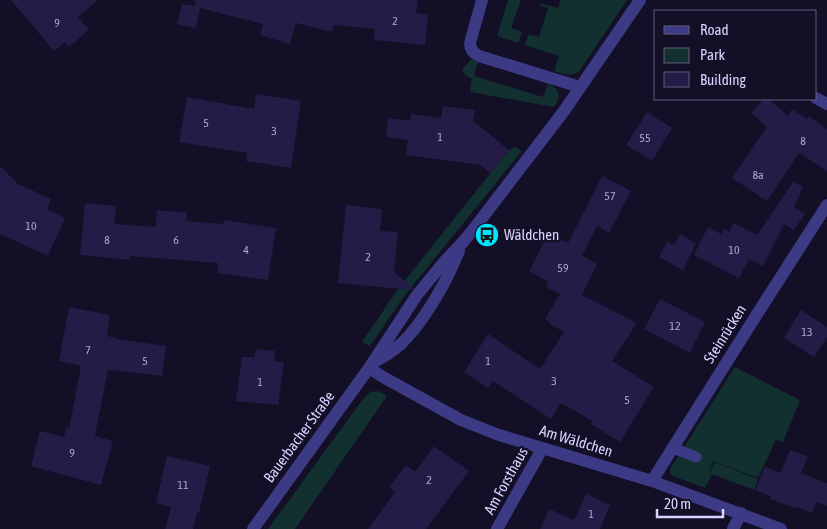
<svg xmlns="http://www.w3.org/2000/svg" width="827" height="529" viewBox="0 0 827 529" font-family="'Asap Condensed',sans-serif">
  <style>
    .green { fill: #12302f }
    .building { fill: #241b47 }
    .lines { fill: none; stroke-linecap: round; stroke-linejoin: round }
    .service { stroke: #3d3a85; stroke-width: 11 }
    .minor { stroke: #3d3a85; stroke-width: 12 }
    .tertiary { stroke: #3d3a85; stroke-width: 12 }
    .labels { text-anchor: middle; stroke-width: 5; stroke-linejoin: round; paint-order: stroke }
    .number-label { font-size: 12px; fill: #aca6d1 }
    .poi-label { font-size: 15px; fill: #d9d4ff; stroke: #130f26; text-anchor: start }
    .street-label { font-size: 15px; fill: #d9d4ff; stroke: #130f26 }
  </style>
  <rect width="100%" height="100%" fill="#130f26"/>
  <!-- green -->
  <path class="green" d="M508,0H521L511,28L522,32L518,43L497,36Z
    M561,0H627L580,70C572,78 564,74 554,71L559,56L525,45L529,34L539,37L548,8L539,5L540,3L558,8Z
    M471,59L478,62L474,76L543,97L548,84C559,87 562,98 554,107L470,92L472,79L465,75L462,70Z
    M516,147L522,151L405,295L370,346L362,342L398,289L509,150L512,148Z
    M735,367L800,400L783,442L776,440L758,478L713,461L709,473H710L714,462L758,479L754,490L712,474L705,488L673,476L670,473V469Z
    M378,391L387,396L295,529H268L363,399L370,392Z"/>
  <!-- building -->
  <path class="building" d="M11,0H98L78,17L89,30L69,47L65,42L54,51Z
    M195,0H418L416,13L428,14L425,45L374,40L375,29L334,25L332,32L296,23L290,44L260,35L263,24L200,8L196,28L177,24L182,4L195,6Z
    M256,94L301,101L291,168L246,161L247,153L179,142L187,97L254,109Z
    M764,99H769L788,116L792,109L807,119L808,116L827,129V171L799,153L767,201L732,178L767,127L751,113Z
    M443,106L475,110L473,121L509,150L490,173L481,165L406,155L408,140L386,137L388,118L410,121L411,114L441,118Z
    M647,112L672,128L652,161L626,145Z
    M0,166L18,184L51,199L47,209L65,218L48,256L0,234Z
    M602,176L631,191L609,233L597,226L582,256L597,264L582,295L637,323L612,361L654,387L620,442L591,424L592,421L561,403L551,419L493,381L488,388L464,372L488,334L540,369L564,332L550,324L551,323L545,319L560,294L546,287L549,282L529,271L546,238L553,241L555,237L568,243Z
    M793,182L803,187L794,207L805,214L794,230L784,224L763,266L749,259L739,278L694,255L708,227L721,234L724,229L729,232L734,223L757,235Z
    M85,203L116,206L114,224L155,227L157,210L187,213L186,221L223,224L224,220L276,228L268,280L217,273L218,263L130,256V260L80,255Z
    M346,205L382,209L380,231L398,232L394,272L413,288L411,290L338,283Z
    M680,234L696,243L683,270L659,257L667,242L674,245Z
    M660,299L705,322L690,353L644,329Z
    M69,307L110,315L107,336L117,338V339L166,346L162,376L111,370V371L108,370L95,436L113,441L101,485L31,466L40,431L64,437L66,428L69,429L81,366L59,361Z
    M801,310L827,327V337L814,357L784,338Z
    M256,349L275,351L274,361L284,362L278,405L236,401L242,357H254Z
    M434,446L469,471L426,529H368L395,492L389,487L406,465L415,472Z
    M790,450L808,457L801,473L827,483V506L817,502L812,513L796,507L795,508L770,499L771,496L755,490L765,467L780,473Z
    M167,456L210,466L199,513H197L193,529H165L171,507L156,503Z
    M586,494L610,505L600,529H540L549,509L574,520Z"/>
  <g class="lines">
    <!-- service -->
    <path class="service" d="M673,448L696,457"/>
    <!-- minor -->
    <path class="minor" d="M482,0L470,43C470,49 473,53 479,56L580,87
      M816,98L827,104
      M369,368L383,377L461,420L499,435L652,481L781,529
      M652,481L759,311L827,205
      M497,529L542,449
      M733,529L741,513"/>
    <!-- tertiary -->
    <path class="tertiary" d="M374,362C384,357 393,351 401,344C424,322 447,281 459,251
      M253,529L369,368L417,295L444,262L463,242L476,226L564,111L640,0"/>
  </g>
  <!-- icons -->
  <defs>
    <g id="bus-disc" transform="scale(1.25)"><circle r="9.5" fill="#00e5ff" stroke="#130f26"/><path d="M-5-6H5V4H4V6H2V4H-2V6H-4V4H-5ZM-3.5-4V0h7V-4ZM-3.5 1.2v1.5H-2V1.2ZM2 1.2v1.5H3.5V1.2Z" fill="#111"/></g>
  </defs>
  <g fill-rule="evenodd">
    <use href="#bus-disc" x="487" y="235"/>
  </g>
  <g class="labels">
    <!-- number labels -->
    <g class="number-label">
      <text x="395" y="25">2</text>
      <text x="57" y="27">9</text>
      <text x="206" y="127">5</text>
      <text x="274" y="135">3</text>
      <text x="440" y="141">1</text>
      <text x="645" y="142">55</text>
      <text x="803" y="145">8</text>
      <text x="758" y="179">8a</text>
      <text x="610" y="200">57</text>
      <text x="31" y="230">10</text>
      <text x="107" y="244">8</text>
      <text x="176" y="244">6</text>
      <text x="246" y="254">4</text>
      <text x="734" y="254">10</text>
      <text x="368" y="261">2</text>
      <text x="563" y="272">59</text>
      <text x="675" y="330">12</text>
      <text x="807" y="336">13</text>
      <text x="88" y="354">7</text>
      <text x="145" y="365">5</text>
      <text x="488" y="365">1</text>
      <text x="554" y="385">3</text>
      <text x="260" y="386">1</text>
      <text x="627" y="404">5</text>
      <text x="72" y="457">9</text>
      <text x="429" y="484">2</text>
      <text x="183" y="489">11</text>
      <text x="591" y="518">1</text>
    </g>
    <!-- poi labels -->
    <g class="poi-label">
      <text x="504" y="240">Wäldchen</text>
    </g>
    <!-- street labels -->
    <g class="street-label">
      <text transform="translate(725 334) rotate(-58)" y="5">Steinrücken</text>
      <text transform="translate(299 437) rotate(-54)" y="5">Bauerbacher Straße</text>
      <text transform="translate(576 441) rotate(17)" y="5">Am Wäldchen</text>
      <text transform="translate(506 481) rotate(-61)" y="5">Am Forsthaus</text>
    </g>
  </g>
  <!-- legend -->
  <rect x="654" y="10" width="162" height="90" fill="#130f26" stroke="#625e7d"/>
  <rect x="664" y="26" width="25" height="8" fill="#3d3a85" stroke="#625e7d"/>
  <text x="700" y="35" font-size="15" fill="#d9d4ff">Road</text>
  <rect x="664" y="48" width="25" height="15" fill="#12302f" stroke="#625e7d"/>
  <text x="700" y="60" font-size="15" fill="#d9d4ff">Park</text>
  <rect x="664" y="72" width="25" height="15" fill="#241b47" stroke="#625e7d"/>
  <text x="700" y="85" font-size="15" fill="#d9d4ff">Building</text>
  <!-- scale -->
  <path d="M657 509v8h66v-8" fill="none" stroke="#d9d4ff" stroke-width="2.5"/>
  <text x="664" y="509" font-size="15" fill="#d9d4ff" stroke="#130f26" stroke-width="4" paint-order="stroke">20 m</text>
</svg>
